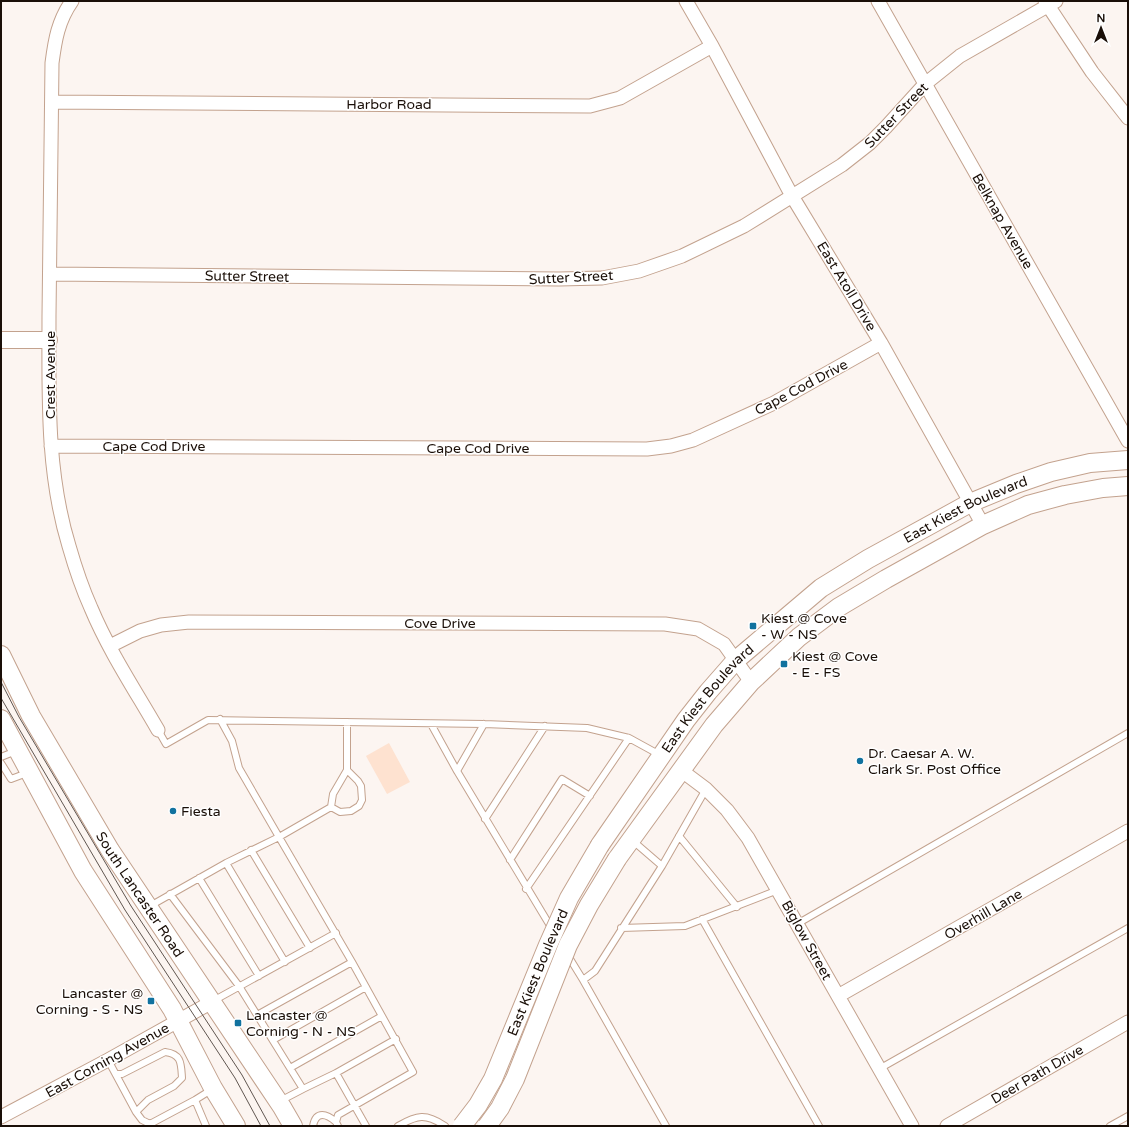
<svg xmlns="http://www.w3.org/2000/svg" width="1129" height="1127" viewBox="0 0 1129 1127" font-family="'Varela Round',sans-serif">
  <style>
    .green { fill: #fee2d0 }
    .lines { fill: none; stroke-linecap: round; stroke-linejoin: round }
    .service-casing { stroke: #c3a28e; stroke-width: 8 }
    .minor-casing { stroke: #c3a28e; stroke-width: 15 }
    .tertiary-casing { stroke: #c3a28e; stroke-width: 18 }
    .secondary-casing { stroke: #c3a28e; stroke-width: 20 }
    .service { stroke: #fff; stroke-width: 6 }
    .minor { stroke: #fff; stroke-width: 13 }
    .tertiary { stroke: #fff; stroke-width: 16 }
    .secondary { stroke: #fff; stroke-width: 18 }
    .tram { stroke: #605650; stroke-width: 1 }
    .secondary-bridge-casing { stroke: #c3a28e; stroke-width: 20; stroke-linecap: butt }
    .secondary-bridge { stroke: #fff; stroke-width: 18 }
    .poi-dot { fill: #11729f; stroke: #fff; stroke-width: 1.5 }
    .labels { text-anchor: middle; stroke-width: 3; stroke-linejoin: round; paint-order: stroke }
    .street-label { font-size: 14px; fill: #1a0f08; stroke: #fff }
    .poi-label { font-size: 14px; fill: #1a0f08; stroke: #fff; text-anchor: start }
  </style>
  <rect width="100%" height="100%" fill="#fcf5f1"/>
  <!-- green -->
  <path class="green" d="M389,743L410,782L387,794L366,756Z"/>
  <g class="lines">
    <!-- service casing -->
    <g class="service-casing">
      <path id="service" d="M220,719L232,741L239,768L279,837L331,807
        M431,724L457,771L552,929
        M158,730L166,744L208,720L484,724L587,728L629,738L660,755
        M1,757L16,751
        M1,763L11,779L27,773
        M457,771L484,724
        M331,807L333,794L347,770V722
        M331,807L340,812L351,811L359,806L362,800L361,786L358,781L347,770
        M485,819L545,726
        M679,836L737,907
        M251,850L310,948
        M510,860L562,779L590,796
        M226,863L285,962
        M662,866L706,789
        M199,878L259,976
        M526,889L629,738
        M170,894L239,986L303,1089L336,1073L366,1126
        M150,906L226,863L279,837L352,962L413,1072L338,1115L336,1122L338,1126
        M702,919L819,1126
        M797,924L1128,733
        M621,928L685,926L778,890
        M567,954L583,980L666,1126
        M583,980L595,971L662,866L633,841
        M213,1001L336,933
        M257,1015L352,962
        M273,1040L366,987
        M108,1060L136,1112
        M290,1068L382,1016
        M879,1069L1128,928
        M336,1073L396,1039
        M116,1074H122L165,1052C182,1054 181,1064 182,1078L174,1086L148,1100L136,1112L142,1120L150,1124L195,1100L211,1090
        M195,1100L206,1126
        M280,1101L303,1089
        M313,1126C316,1110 327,1114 336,1122
        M398,1126C417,1115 426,1113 445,1126
        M1110,1126L1128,1116"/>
    </g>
    <!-- minor casing -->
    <g class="minor-casing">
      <path id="minor" d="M72,1C58,21 55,40 52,63C51,147 50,232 49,316C49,393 46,471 69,546C75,567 82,588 91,608C109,651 135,690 158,730
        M686,1L712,46L792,196L881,343L983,525
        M878,1L1128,441
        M1045,1L1092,72L1128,118
        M52,102L590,106L620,98L712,46
        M50,274L559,279L602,278L639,271L682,256L744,226L842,165L870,143L886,127L925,84L960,56L1056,1
        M51,446L647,449L671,446L693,440L774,403L881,343
        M110,646L140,631L161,625L189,622L665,624L698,629L724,644L751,682
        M682,771L706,789L727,810L748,838L912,1126
        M838,996L1128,831
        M1,1117L108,1060L212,1002
        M947,1126L1128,1022"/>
    </g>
    <!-- tertiary casing -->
    <g class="tertiary-casing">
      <path id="tertiary" d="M1,340H49"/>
    </g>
    <!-- secondary casing -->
    <g class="secondary-casing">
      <g id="secondary">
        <path id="s1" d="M1,655L31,716L110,850L282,1107L293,1126"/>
        <path d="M1,719L83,871L172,1009L213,1088L236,1126"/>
        <path id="s2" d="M600,845L686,720L708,692L736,660L821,588L868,559L970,503L1016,484L1051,472L1090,463L1128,460"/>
        <path d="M617,859L714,725L751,682L799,637L839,607L886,579L983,525L1028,505L1065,495L1103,488L1128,486"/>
      </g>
    </g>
    <!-- service -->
    <use href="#service" class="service"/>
    <!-- minor -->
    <use href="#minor" class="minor"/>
    <!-- tertiary -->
    <use href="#tertiary" class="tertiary"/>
    <!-- secondary -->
    <use href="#secondary" class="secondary"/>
    <!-- tram -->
    <path class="tram" d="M1,682L19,717L131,906L242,1075L270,1126
      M1,698L125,910L235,1078L261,1126"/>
    <!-- secondary-bridge casing -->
    <g class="secondary-bridge-casing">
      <g id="secondary-bridge">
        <path id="s3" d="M462,1126L478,1105L493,1079L548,945L569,898L600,845"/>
        <path d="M487,1126L500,1108L515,1079L568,945L589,905L617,859"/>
      </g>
    </g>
    <!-- secondary-bridge -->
    <use href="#secondary-bridge" class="secondary-bridge"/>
  </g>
  <!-- markers -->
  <g class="poi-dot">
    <rect x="749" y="622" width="8" height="8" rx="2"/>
    <rect x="780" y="660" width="8" height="8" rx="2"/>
    <circle cx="860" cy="761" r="4"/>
    <circle cx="173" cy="811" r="4"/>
    <rect x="147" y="997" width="8" height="8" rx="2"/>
    <rect x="234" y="1019" width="8" height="8" rx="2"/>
  </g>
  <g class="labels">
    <!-- street labels -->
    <g class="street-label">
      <text x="389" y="109">Harbor Road</text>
      <text transform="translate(896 115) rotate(-46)" y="5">Sutter Street</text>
      <text transform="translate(1003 221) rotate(60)" y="5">Belknap Avenue</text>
      <text transform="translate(247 276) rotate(1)" y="5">Sutter Street</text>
      <text transform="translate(571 277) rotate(-3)" y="5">Sutter Street</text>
      <text transform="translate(847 286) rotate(59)" y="5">East Atoll Drive</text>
      <text transform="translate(50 375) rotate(-90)" y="5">Crest Avenue</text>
      <text transform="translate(801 387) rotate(-28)" y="5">Cape Cod Drive</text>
      <text x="154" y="451">Cape Cod Drive</text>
      <text x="478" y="453">Cape Cod Drive</text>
      <text dy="5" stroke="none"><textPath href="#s2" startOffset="506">East Kiest Boulevard</textPath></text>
      <text x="440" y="628">Cove Drive</text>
      <text dy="5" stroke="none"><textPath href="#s2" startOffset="182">East Kiest Boulevard</textPath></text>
      <text dy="5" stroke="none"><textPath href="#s1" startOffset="277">South Lancaster Road</textPath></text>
      <text transform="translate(983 914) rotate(-30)" y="5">Overhill Lane</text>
      <text transform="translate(807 940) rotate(61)" y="5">Biglow Street</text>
      <text dy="5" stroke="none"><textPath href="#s3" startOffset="172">East Kiest Boulevard</textPath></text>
      <text transform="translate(107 1060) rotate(-29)" y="5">East Corning Avenue</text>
      <text transform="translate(1037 1074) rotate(-30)" y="5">Deer Path Drive</text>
    </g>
    <!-- poi labels -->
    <g class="poi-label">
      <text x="761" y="623">Kiest @ Cove<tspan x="761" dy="16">- W - NS</tspan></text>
      <text x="792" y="661">Kiest @ Cove<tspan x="792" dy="16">- E - FS</tspan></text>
      <text x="868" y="758">Dr. Caesar A. W.<tspan x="868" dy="16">Clark Sr. Post Office</tspan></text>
      <text x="181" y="816">Fiesta</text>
      <text x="143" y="998" text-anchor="end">Lancaster @<tspan x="143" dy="16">Corning - S - NS</tspan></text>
      <text x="246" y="1020">Lancaster @<tspan x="246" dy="16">Corning - N - NS</tspan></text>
    </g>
  </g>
  <!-- border -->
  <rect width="1129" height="1127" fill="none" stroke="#1a0f08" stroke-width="4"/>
  <!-- north arrow -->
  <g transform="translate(1101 28)" stroke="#ffffff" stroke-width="3" paint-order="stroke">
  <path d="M0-3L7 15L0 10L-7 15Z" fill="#1a0f08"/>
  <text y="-6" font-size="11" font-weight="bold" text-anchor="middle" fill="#1a0f08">N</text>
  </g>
</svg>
